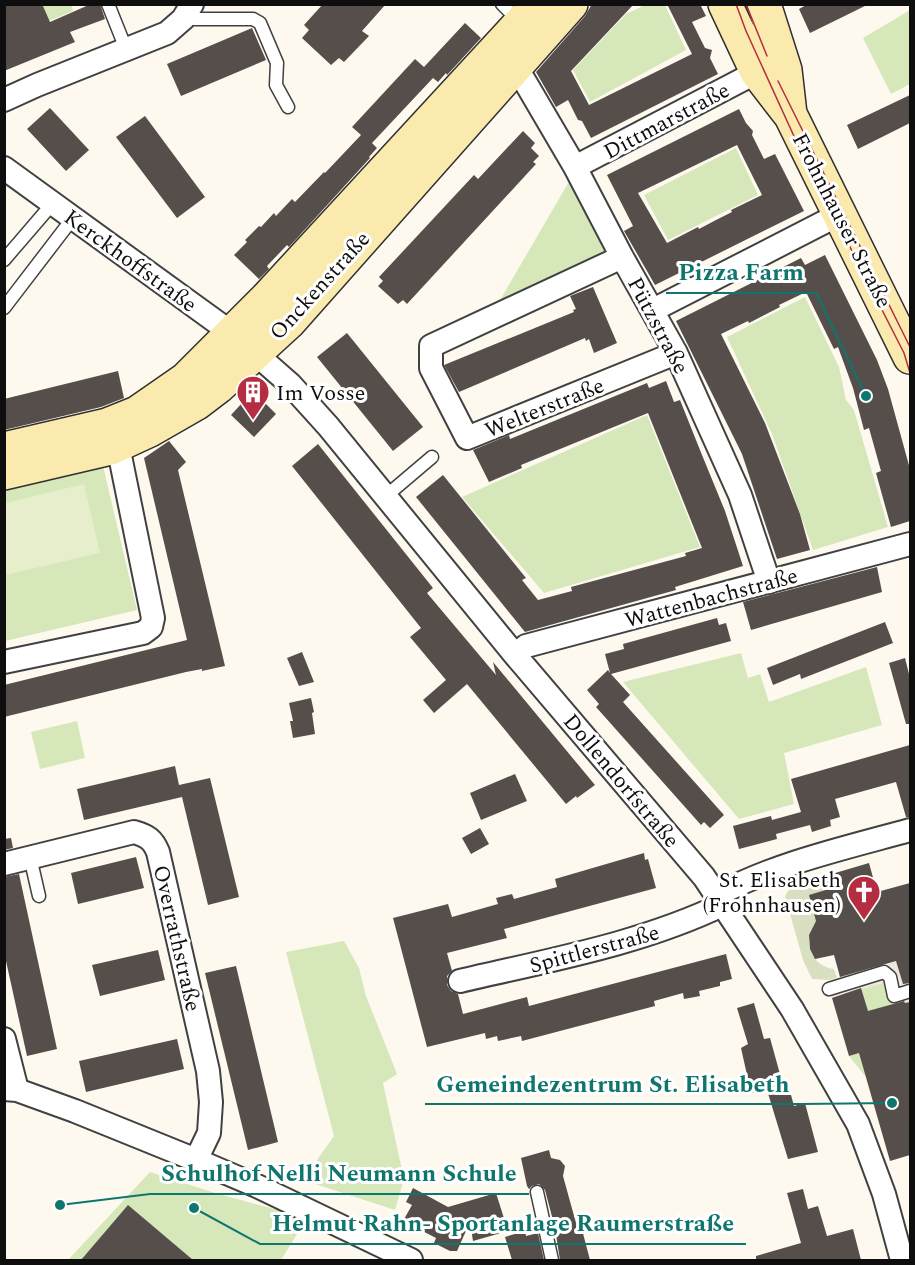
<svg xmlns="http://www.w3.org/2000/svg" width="915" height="1265" viewBox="0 0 915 1265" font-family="Spectral,serif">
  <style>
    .green { fill: #d6e7ba }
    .cemetery { fill: #d9dfc1 }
    .pitch { fill: #e6eecc }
    .plaza { fill: #eee8de }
    .building { fill: #564e4a; fill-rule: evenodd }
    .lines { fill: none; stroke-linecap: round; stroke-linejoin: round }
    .lane-casing { stroke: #414141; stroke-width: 15 }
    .street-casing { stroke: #414141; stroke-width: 26 }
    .secondary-casing { stroke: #303030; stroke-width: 36 }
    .lane { stroke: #fff; stroke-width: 12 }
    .street { stroke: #fff; stroke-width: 22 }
    .secondary { stroke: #fbeaad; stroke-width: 33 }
    .tram { stroke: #b62d42; stroke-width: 1.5 }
    .labels { text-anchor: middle; stroke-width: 6; stroke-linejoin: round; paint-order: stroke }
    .street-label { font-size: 22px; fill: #0e0e0e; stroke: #fff }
    .poi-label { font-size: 22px; fill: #0e0e0e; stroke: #fff; text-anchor: start }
    .leader { fill: none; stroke: #0f766e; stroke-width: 2 }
    .callout-dot { fill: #0f766e; stroke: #fff; stroke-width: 2 }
    .callout-label { font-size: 24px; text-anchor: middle; font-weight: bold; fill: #0f766e; stroke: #fff; stroke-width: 6; stroke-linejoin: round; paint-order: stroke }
  </style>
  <rect width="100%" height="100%" fill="#fef9ef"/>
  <!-- green -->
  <path class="green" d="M71,4L73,11L5,39L14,5Z
    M645,5H665L686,50L590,102L573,70L626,14Z
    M910,10V84L891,94L863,38Z
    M736,148L758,195L668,240L644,195Z
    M574,173L617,256L492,314Z
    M805,297L839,367L846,400L854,410L888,527L813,550L772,434L727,337Z
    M647,415L700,547L544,593L462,497Z
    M103,466L137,610L5,641L4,490Z
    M741,653L748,678L760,674L769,702L866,667L882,725L784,753L794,804L739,819L623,682Z
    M77,721L85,758L40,769L31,732Z
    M344,941L359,968L366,996L397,1074L383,1083L404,1179L395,1210L303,1180L334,1136L286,952Z
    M886,982L909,1061L865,1076L849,1056L878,1047L861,989Z
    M150,1172L215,1193L307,1218L281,1260H68Z"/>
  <!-- cemetery -->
  <path class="cemetery" d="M825,876C827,879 829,886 829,890C828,914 798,932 814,957C818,964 826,968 834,969L837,978L829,980L812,979L803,960L785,896L792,885Z"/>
  <!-- pitch -->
  <path class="pitch" d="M84,484L100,553L5,575V503Z"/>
  <!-- plaza -->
  <path class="plaza" d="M896,961L899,969L910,966V1002L905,1003L904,1001L896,1003V1006L894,1007L887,982L832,998L829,980Z"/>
  <!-- building -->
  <path class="building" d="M4,4H42L50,22L91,4H100L105,19L70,32L75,42L4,71Z
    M323,4H386L362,31L369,36L344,62L339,58L331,65L302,38L309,30L304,25Z
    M592,4H634L571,71L589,105L692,54L667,4H700L706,16L692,22L705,48L712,50L710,58L718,74L591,138L582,121L578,120L568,100L556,107L536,72L585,16Z
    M808,4H869L810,33L799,9Z
    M465,23L481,38L447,75L446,73L438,82L433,78L372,143L377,148L369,157L370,158L289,247L287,245L267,266L269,269L259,279L234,255L247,242L245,240L259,226L261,227L274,213L276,216L292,199L295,202L324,172L325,173L361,135L352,127L415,59L424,67Z
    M252,28L266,60L181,96L167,64Z
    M910,95V123L858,149L847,125Z
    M50,108L89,150L66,171L27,129Z
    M739,109L746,123L753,131L752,135L764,159L775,154L804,211L655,285L624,231L633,226L607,175ZM737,145L762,195L731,210L732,212L716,220L699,229L698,227L667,243L638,193Z
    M145,116L205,197L177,218L116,137Z
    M523,131L535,143L531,148L539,156L533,162L536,164L407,304L403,300L398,304L378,286L383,281L379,277L474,175L478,179Z
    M825,255L877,360L888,389L910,469V521L891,527L876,473L881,471L869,428L864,430L853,388L838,347L834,349L806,292L779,305L780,307L749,323L748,321L721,334L765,423L800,514L810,550L777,559L742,454L676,321L801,258L805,265Z
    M593,287L617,343L594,353L589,339L586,341L585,338L459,392L444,365L574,312L573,310L576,309L570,296Z
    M347,333L423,427L393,451L317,357Z
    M118,371L124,398L101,407L4,430V399Z
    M666,381L674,402L680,400L702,455L725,511L743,566L675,587L676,590L525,632L416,497L443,475L526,578L522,580L538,600L572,591L571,587L686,556L685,553L702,548L648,413L521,465L522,468L489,482L473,450L509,435L510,439L647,383L649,388Z
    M253,391L276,414L254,437L231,415Z
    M169,441L186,462L178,470L225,666L202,671V669L186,672L4,717V685L187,640L144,458Z
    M318,444L433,588L427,593L496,675L493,662L595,785L577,798L576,796L566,804L467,684L434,713L423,700L446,680L410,637L421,628L292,466Z
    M877,567L882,592L751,630L743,602Z
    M717,618L719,625L726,623L731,641L611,674L630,695L623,702L724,815L710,828L704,822L701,825L596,707L599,704L587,690L608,670L610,673L605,654L624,649L623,644Z
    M885,622L893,643L801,679L800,674L773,685L767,668Z
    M302,652L314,682L299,686L287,658Z
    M905,658L910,678V724H906L889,663Z
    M311,698L314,712L312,713L315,734L293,738L290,721H293L289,703Z
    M910,745V817H906L896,782L835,799L840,817L830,820L831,826L812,832L810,825L776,834L777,839L739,849L733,826L771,816L772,820L801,812L791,779Z
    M175,766L179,785L210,778L239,897L208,905L182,797L84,820L77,789Z
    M515,774L527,801L481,820L470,793Z
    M480,828L489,844L471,854L462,838Z
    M11,838L13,848L4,850V839Z
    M644,853L645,860L648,859L656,888L504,929L507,938L447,953L452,971L447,976V985L451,991L458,994L463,1014L527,997L529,1006L726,954L732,979L720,982V986L699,991L700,996L684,999L683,993L654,1001L655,1006L522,1041L521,1036L498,1041L497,1036L486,1039L485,1033L427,1047L393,918L448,904L452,917L498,904L496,898L512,894L514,899L557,887L555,879Z
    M136,857L144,888L78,904L71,873Z
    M869,863L877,892L910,883V983L903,984L896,961L840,977L834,955L815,959L810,949L809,935L816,921L809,895L829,889L825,876Z
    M19,874L57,1049L27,1056L4,952V877Z
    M158,950L165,980L100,996L92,965Z
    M236,966L278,1142L248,1150L205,973Z
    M861,988L868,1011L904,1001L905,1003L910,1002V1155L890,1161L859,1053L849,1056L832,998Z
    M754,1003L764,1039L770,1038L783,1085H785L788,1095H791L794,1106L805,1103L818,1152L788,1159L767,1090L751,1093L741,1048L748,1044L737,1008Z
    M177,1039L184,1069L86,1092L79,1061Z
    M549,1150L551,1158L560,1160L565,1166L563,1176L576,1223L580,1222L590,1260H560L555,1228L545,1190L539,1184L532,1186L529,1189L527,1186L521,1158Z
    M413,1188L448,1207L496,1193L508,1231L473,1241L470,1222L457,1251H450L434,1243L436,1238L403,1221L412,1205L406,1202Z
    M803,1189L808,1209L818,1206L827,1236L853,1229L861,1260H756V1256L801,1243L787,1193Z
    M128,1205L193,1260H81Z
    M525,1231L526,1236L538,1233L544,1260H512L505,1237Z"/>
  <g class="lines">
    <!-- lane casing -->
    <g class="lane-casing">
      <path id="lane" d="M108,4L126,49
        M502,4L520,22
        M183,19H253L260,23L277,63L276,85L288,107
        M4,260L53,203
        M4,308L73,218
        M386,496L432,457
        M30,857L39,896
        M829,989L884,972L890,977L894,996L910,991
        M537,1192L552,1260"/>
    </g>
    <!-- street casing -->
    <g class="street-casing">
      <path id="street" d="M524,80L575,167L622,257L676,353L740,495L769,582
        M4,100L37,85L167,33L183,19L192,4
        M575,167L757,72
        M4,168L233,334L290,384L328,426L515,655L704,877L792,1009L858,1124L884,1194L902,1260
        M622,257L431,346V368L467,438L676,353
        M653,310L840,214
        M515,655L526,646L910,544
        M4,662L143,633L151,627L153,618L118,446
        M4,864L134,832C148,836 153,840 158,852L208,1071L211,1102L209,1133L196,1160
        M717,895C777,863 845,848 910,830
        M460,981C549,960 641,944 724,904
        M4,1039L17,1090
        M4,1089L17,1090L75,1111L196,1160L257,1186L411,1260"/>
    </g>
    <!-- secondary casing -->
    <g class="secondary-casing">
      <path id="secondary" d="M725,4L757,72L791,116L910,357
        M764,4L785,70L790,114
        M4,449L107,425L137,413L186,379L266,299L538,4
        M4,473L111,448L150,430L197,403L218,387L289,322L571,4"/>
    </g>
    <!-- lane -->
    <use href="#lane" class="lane"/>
    <!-- street -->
    <use href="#street" class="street"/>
    <!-- secondary -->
    <use href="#secondary" class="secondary"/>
    <!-- tram -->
    <path class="tram" d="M736,4L746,31L798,145L904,353L910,373
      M746,4L767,56
      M778,81L910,347"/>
  </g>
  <!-- icons -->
  <defs>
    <g id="building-pin" transform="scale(1.725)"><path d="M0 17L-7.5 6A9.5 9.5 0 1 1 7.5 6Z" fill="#b62d42" stroke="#fff"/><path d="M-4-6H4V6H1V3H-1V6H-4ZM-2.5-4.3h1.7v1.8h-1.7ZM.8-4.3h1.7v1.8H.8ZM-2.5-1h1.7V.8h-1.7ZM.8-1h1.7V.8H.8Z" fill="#fff"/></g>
    <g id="church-pin" transform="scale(1.725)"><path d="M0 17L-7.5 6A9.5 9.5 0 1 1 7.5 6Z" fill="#b62d42" stroke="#fff"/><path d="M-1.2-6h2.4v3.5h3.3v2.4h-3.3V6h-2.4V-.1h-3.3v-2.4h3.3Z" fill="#fff"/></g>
  </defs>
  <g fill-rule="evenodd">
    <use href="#building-pin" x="253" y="392"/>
    <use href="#church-pin" x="864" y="892"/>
  </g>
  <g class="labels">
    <!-- street labels -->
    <g class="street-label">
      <text transform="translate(666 120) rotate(-28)" y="8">Dittmarstraße</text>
      <text transform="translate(843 220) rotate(63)" y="8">Frohnhauser Straße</text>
      <text transform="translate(131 260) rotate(36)" y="8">Kerckhoffstraße</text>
      <text transform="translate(319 285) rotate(-48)" y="8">Onckenstraße</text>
      <text transform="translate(659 325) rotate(62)" y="8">Pützstraße</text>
      <text transform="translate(544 407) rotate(-22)" y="8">Welterstraße</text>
      <text transform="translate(711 597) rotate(-15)" y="8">Wattenbachstraße</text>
      <text transform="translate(622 780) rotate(50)" y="8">Dollendorfstraße</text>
      <text transform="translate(178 938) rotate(77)" y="8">Overrathstraße</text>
      <text transform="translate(594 948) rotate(-15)" y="8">Spittlerstraße</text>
    </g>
    <!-- poi labels -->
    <g class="poi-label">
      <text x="276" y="400">Im Vosse</text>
      <text x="841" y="887" text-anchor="end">St. Elisabeth<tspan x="841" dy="25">(Frohnhausen)</tspan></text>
    </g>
  </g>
  <!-- callouts -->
  <path class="leader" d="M866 396L816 293H666M892 1103L802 1104H425M60 1205L150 1194H529M194 1208L260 1244H746"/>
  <g class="callout-dot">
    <circle cx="866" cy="396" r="6"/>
    <circle cx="892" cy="1103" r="6"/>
    <circle cx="60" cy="1205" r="6"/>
    <circle cx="194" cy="1208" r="6"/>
  </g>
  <g class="callout-label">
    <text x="741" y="280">Pizza Farm</text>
    <text x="613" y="1092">Gemeindezentrum St. Elisabeth</text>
    <text x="339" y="1181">Schulhof Nelli Neumann Schule</text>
    <text x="503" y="1231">Helmut Rahn- Sportanlage Raumerstraße</text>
  </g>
  <!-- border -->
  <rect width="915" height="1265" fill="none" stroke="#0e0e0e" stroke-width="12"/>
</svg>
